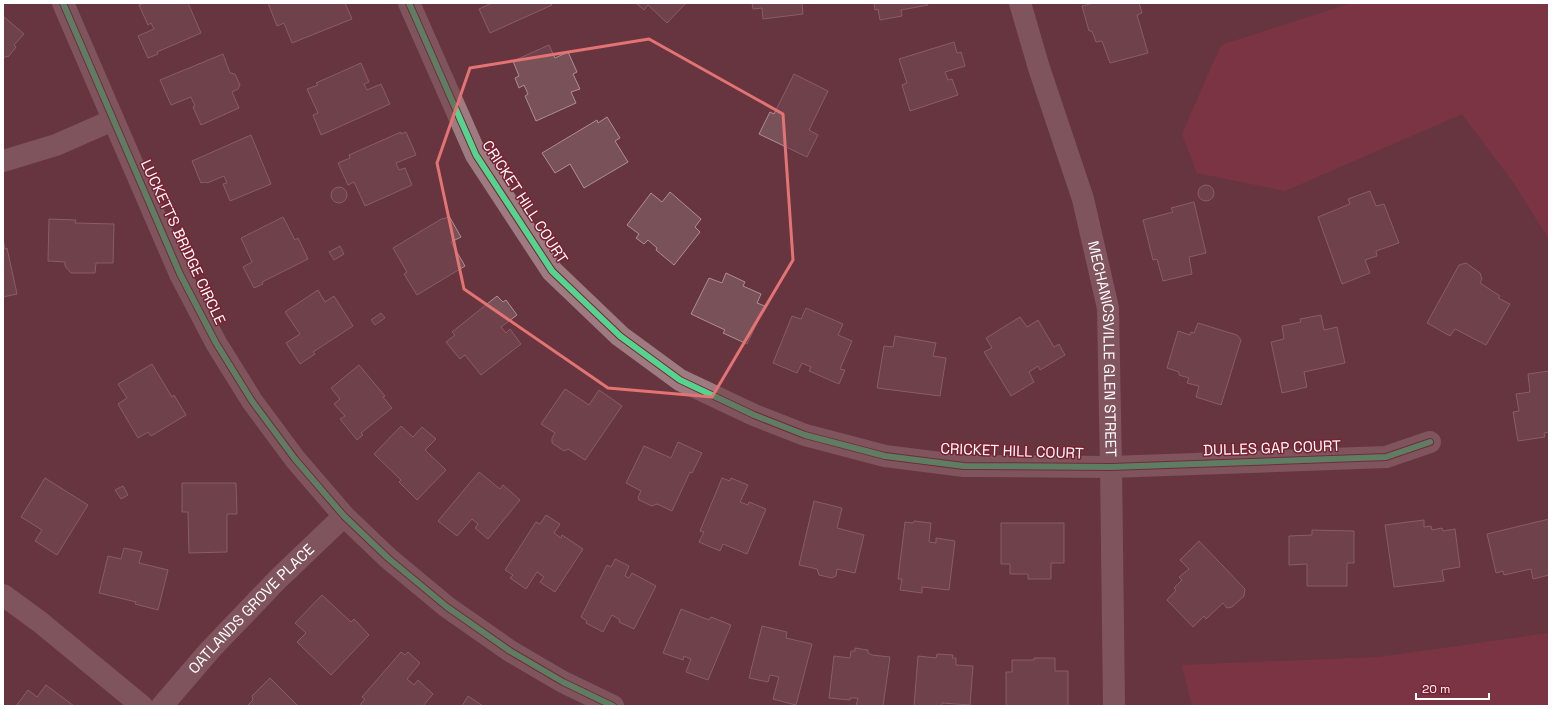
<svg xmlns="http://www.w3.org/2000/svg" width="1552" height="709" viewBox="0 0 1552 709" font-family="'Space Grotesk',sans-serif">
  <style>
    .green { fill: #923449 }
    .building { fill: #795159; stroke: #ad8e94 }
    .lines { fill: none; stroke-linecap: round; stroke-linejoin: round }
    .street { stroke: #9e7a81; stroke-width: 22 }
    .cycleway-casing { stroke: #7b2132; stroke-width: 8 }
    .cycleway { stroke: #53d58f; stroke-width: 6 }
    .marked { fill: none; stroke: #e47373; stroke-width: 3; stroke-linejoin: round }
    .labels { text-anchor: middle; stroke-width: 3; stroke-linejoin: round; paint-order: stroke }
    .street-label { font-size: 15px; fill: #fff; stroke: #7b2132 }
  </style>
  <rect width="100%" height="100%" fill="#67353f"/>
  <!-- green -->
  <path class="green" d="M1352,3H1549V239L1513,182L1462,114L1285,191L1197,173L1182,134L1221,45Z
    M1549,633V706H1192L1182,665L1379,657Z"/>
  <!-- building -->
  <path class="building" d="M144,3H188L201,33L157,52L158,54L148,58L138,36L154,29L151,23L148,25L139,5Z
    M268,3H345L352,19L292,43L284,23L277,26Z
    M492,3H551L552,5L490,33L479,9Z
    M636,3H686L667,23L648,5L644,10Z
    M752,3H802L803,14L763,19L762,8L753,9Z
    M874,3H927L928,5L901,10L902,16L880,20L878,9L875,10Z
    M1093,3H1139L1142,13L1137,15L1148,53L1110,63L1102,41L1096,42L1092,31H1089L1082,6Z
    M3,16L24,34L14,45L16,47L8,57L6,56L3,59Z
    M954,42L957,53L961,52L965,66L945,72L948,80L952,79L958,95L910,111L902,85L907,83L899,59Z
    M549,45L555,58L568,52L577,72L573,74L580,89L571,92L576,103L536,121L525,96L528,94L524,85L519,88L515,78L519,76L513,61Z
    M223,54L230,73L235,74L240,85L238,89L232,92L239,108L201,125L193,107L195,106L191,97L171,105L160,80Z
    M361,63L369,82L364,84L367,90L381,84L390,104L321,135L313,115L318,113L307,89L318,85L316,83Z
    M794,74L828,91L809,130L818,135L807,157L759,134L770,112L774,114Z
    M607,117L620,138L615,141L628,162L584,188L570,164L555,173L542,153L597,120L598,123Z
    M401,132V134L406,132L416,155L396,163L399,170L405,168L412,185L365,206L354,182L348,185L338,163L350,158L349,155Z
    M251,135L271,184L230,201L223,184L227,183L224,176L207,183L206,182L201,183L192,161Z
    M1198 193a8 8 0 1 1 16 0a8 8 0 1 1-16 0Z
    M331 195a8 8 0 1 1 16 0a8 8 0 1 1-16 0Z
    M1370,191L1376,206L1384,204L1399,243L1376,251L1377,256L1365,260L1370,273L1342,284L1318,217L1350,204L1348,199Z
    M670,192L701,219L695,227L700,232L674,265L656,250L657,248L648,240L644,244L636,238L639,234L627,225L651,193L662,202Z
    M1194,202L1206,253L1189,257L1192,274L1163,281L1157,259L1153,260L1143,220L1173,212L1171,208Z
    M449,216L461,237L451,242L465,266L417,295L404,274L407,272L393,248L443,218L444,219Z
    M283,217L295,240L298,238L308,259L262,282L263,284L254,288L243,267L252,262L241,238Z
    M49,219L76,220L75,223L114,224L113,263H96L95,273H71L65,266V262L48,261Z
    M3,239L5,249L7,248L17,294L3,297Z
    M340,246L344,254L334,260L329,252Z
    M1466,263L1480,273L1482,279L1480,283L1500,296L1498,298L1510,304L1486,345L1455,329L1450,336L1427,323L1459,265Z
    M726,273L745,282L743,286L761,294L757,303L765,306L747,344L723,333L725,330L691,314L709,278L722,283Z
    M318,290L325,302L334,296L353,326L313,352L315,354L300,364L286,343L300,334L285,312Z
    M497,296L503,302L506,300L517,315L501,327L506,333L510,329L521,344L481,375L465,355L460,359L446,342L455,335L452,332Z
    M806,308L843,324L838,335L852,341L840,369L845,370L839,384L809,371L811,367L802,363L797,373L773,363L792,316L801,319Z
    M381,313L385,318L375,325L371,320Z
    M1321,315L1324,330L1337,327L1345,363L1304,372L1307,387L1282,393L1271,342L1284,339L1282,326L1301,322L1300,319Z
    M1020,317L1027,327L1038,320L1054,347L1059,344L1065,355L1040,370L1038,366L1029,372L1034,382L1011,396L984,352L992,348L986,338Z
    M1198,323L1237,335L1241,340L1221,405L1196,397L1199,386L1187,383L1189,378L1179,375V372L1167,368L1178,331L1190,335L1191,332L1194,333Z
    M895,336L936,343L933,356L946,358L940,396L877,388L884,346L893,347Z
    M152,364L172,397L174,395L186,415L151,436L148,432L138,438L118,404L127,398L118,384Z
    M359,365L385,396L383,397L392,408L361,433L363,435L357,440L340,419L345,416L334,404L340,399L331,388Z
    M1549,371V432L1544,433L1545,437L1518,441L1513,412L1519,411L1516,394L1530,392L1528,374Z
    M565,389L589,405L599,390L622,406L585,460L568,449L564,451L552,443V438L555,433L541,424Z
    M401,426L413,437L422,427L436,439L425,450L446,470L417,500L399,482L401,480L374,454Z
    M678,442L702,453L692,473L690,472L672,511L657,504L652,506L639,500L638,497L641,491L626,483L644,446L671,458Z
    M479,472L500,489L503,485L520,500L488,539L475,528L478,524L472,519L457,536L438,521Z
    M45,478L88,505L57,555L35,541L42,530L21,517Z
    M722,478L730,481L731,478L748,485L740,502L748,505L749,502L766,509L747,554L723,544L720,551L699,542L704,532L700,531Z
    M182,483H236L237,514H227V552L189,553L188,512H182Z
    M123,486L128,495L121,499L115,490Z
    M814,501L842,508L837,528L864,535L855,573L837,569L836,576L832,578L819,575L817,569L799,565Z
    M546,515L560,524L554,533L561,538L562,535L583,549L555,592L540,582L544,577L537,572L526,589L510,578L513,575L505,570L536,522L540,524Z
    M1549,519V575L1533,579L1531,569L1504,575L1503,571L1496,573L1487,534Z
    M1424,520V527L1431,526L1432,530L1442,528L1443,531L1455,529L1460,567L1442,570L1444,581L1394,587L1385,525Z
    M914,521L931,523L929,542L936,543V538L955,541L949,590L922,587V593L900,590L902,579H898L905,522L913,523Z
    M1001,523H1064V563H1051V579H1028V574H1010V564H1001Z
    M1312,530L1354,531V563H1347V586H1307V564L1289,565V536L1312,535Z
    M1199,541L1245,589L1244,596L1232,607L1227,608L1223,603L1206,619L1204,616L1193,627L1167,600L1176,590L1174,588L1182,580L1179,577L1189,569L1180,560Z
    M124,548L142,552L139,563L168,570L158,610L135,604L136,602L99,593L108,556L121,559Z
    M615,559L629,566L625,576L629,578L632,573L656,586L634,629L619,622L620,620L612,615L603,632L586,623L587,621L581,617L607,565L611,567Z
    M322,595L351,622L354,619L369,635L331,675L297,642L306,633L295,623Z
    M681,609L709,620L711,617L731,625L708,680L686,672L691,659L684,656L683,660L663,653Z
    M762,626L787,632L786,638L812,644L796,705L773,699L779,677L770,675L768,682L749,678Z
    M855,648L868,650V653L872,655L890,657L883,706H856L858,698H850V700L829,698L834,656L850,658L851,651H855Z
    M401,652L405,655L408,652L420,663L407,679L414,685L418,680L433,694L423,706H359L365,699L362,697Z
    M937,654L953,655L952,658H956V665L973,666L970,705L942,703V706H914L918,656L936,658Z
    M1034,658H1055V671H1068V706H1006V672H1012V660H1034Z
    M270,678L298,706H247L253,700L252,696Z
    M46,685L74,706H16L28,690L37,697Z
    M468,696L483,706H462Z"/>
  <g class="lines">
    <!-- street -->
    <g class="street">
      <path d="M63,3L180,274L216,343L252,401L295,459L344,516L388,558L447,607L510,651L563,682L613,706"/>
      <path d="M409,3L476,155L552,271L620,336L680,380L754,415L805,435L885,456L964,466L1111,467L1386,457L1430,442"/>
      <path id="s1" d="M1020,3L1039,68L1083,199L1108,308L1111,467L1114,706"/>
      <path d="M3,161L56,145L113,120"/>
      <path d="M3,595L40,622L142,706"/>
      <path id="s2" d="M162,706L210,650L278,579L344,516"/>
    </g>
    <!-- cycleway casing -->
    <g class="cycleway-casing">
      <path id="cycleway" d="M63,3L180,274L216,343L252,401L295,459L344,516L388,558L447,607L510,651L563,682L613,706
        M409,3L476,155L552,271L620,336L680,380L754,415L805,435L885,456L964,466L1111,467L1386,457L1430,442"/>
    </g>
    <!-- cycleway -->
    <use href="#cycleway" class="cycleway"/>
  </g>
  <!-- marked area -->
  <path d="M0 0H1552V709H0ZM649,39L783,114L793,260L712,397L608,388L464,289L437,163L470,68Z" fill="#67353f" fill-opacity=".55" fill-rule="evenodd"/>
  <path class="marked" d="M649,39L783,114L793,260L712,397L608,388L464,289L437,163L470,68Z"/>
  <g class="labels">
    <!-- street labels -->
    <g class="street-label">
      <text transform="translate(525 202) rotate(57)" y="5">CRICKET HILL COURT</text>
      <text transform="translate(183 242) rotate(65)" y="5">LUCKETTS BRIDGE CIRCLE</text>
      <text dy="5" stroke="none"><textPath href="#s1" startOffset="358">MECHANICSVILLE GLEN STREET</textPath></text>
      <text transform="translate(1272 448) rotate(-2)" y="5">DULLES GAP COURT</text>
      <text transform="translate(1012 451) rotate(2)" y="5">CRICKET HILL COURT</text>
      <text dy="5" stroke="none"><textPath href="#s2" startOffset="132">OATLANDS GROVE PLACE</textPath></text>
    </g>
  </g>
  <!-- border -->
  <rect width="1552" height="709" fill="none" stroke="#ffffff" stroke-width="8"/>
  <!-- scale -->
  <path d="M1416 693v6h73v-6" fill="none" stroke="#ffffff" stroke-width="2"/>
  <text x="1422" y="693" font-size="12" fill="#ffffff" stroke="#7b2132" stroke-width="3" paint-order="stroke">20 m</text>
</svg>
